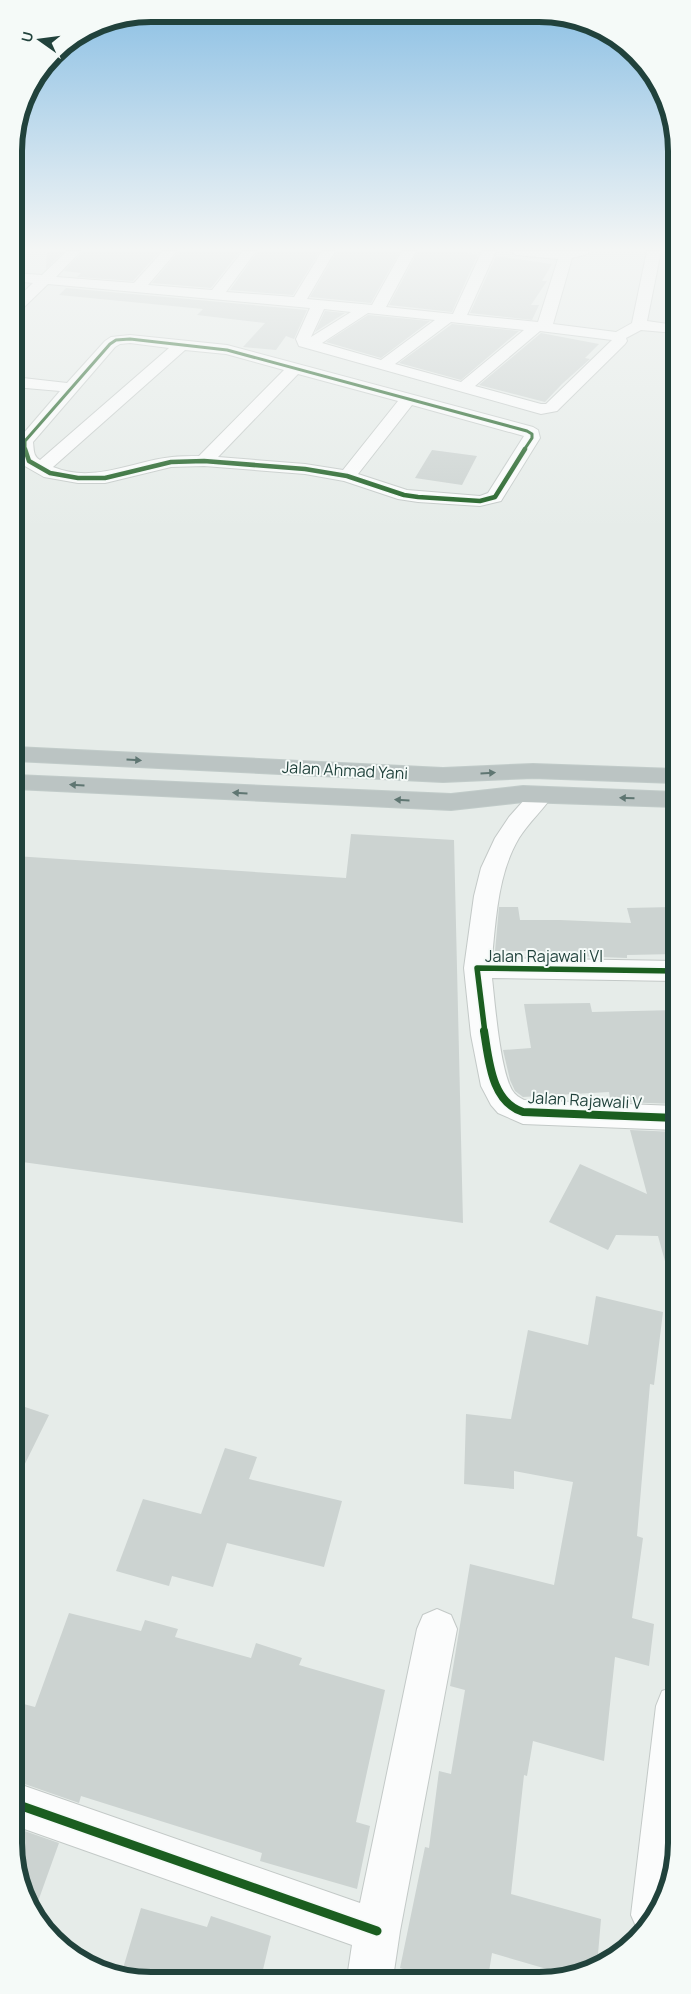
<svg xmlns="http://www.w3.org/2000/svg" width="691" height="1994" viewBox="0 0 691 1994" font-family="Manrope,sans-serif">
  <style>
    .building { fill: #ccd3d1 }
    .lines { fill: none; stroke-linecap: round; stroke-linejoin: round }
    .minor-casing { stroke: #c3c9c7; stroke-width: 2 }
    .highway-casing { stroke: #c1cbc9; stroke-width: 2 }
    .minor { fill: #fbfcfc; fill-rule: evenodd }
    .highway { fill: #bbc4c3; fill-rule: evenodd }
    .cycleway-far4-casing { stroke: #f5faf8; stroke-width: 5 }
    .cycleway-far3-casing { stroke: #f5faf8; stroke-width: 7 }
    .cycleway-far2-casing { stroke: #f5faf8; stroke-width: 9 }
    .cycleway-far1-casing { stroke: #f5faf8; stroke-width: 11 }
    .cycleway-casing { stroke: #f5faf8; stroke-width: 12 }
    .cycleway-far4 { stroke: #1b5e20; stroke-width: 3 }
    .cycleway-far3 { stroke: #1b5e20; stroke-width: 4.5 }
    .cycleway-far2 { stroke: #1b5e20; stroke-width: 5.5 }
    .cycleway-far1 { stroke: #1b5e20; stroke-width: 8 }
    .cycleway { stroke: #1b5e20; stroke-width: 9 }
    .oneway { fill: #5f7672 }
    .labels { text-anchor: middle; stroke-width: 4; stroke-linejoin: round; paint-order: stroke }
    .street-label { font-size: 16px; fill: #21423c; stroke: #f5faf8 }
    .rim { fill: none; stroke: #21423c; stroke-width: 6 }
  </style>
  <rect width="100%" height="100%" fill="#e6ece9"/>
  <!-- building -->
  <path class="building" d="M47,251H64L46,269Z
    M83,251H160L133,281L77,277L81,273L64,271Z
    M179,251H240L211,288L152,283Z
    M258,251H320L293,295L230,290Z
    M337,251H400L371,303L310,297Z
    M418,251L459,252L478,254L452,312L389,305Z
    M496,256L552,264L542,281H547L531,305H539L532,320L470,313Z
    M66,288L307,310L294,339L286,336L276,350L243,347L265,323L197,315L203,309L59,295Z
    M325,311L345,313L315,332Z
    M368,315L430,321L381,358L326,342Z
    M452,324L519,331L461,380L399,363Z
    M541,333L599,344L585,358L590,359L562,384L545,402L479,385Z
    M432,450L477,456L462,485L415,478Z
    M351,834L454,840L463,1223L15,1161V856L346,878Z
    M499,907H518L520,920H560L631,923L627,908L672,907L676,921V954L627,955V958L573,956V955H531L530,951H495Z
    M590,1003L592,1012L676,1010V1104L622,1102L621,1098H610L609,1092L523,1097L515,1091L510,1080L503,1050L531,1048L524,1004Z
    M630,1130L676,1132V1271L668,1272L658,1236L616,1235L608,1250L549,1222L580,1164L647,1194Z
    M596,1296L663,1312L654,1385L650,1384L637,1536L643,1538L632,1618L654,1624L649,1666L615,1657L604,1761L533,1741L527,1776L524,1775L511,1894L601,1919L597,1966L571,1976L492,1953L488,1978H430L400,1968L425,1847L429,1848L439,1771L451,1774L465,1690L450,1686L470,1564L554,1585L573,1482L514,1471V1489L464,1484L466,1414L511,1419L528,1330L588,1345Z
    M16,1404L49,1415L16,1482Z
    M225,1448L257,1457L249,1479L342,1501L324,1567L227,1543L213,1587L172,1576L169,1586L116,1571L143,1499L201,1514Z
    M69,1613L141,1631L145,1620L178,1629L175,1637L251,1658L256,1643L302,1658L299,1665L385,1690L356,1822L370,1826L357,1889L260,1861L262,1853L81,1796L79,1803L16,1781V1702L35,1707Z
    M16,1828L59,1843L36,1907L16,1869Z
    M141,1908L207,1927L211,1916L271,1936L261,1978H125L121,1975Z"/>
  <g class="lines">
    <!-- minor casing -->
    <g class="minor-casing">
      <path id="minor" d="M67,251H81L56,277L134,283L163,251H177L148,285L212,290L243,251H256L226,292L294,297L322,251H335L307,299L372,305L402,251H416L386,307L453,314L482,251H496L467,315L538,322L558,259L516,255L510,251H589L588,254L572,258L553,324L616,332L632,323L647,251H661L647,321L675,325V333L641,330L626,338L627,341L625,344L557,411L541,414L299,346L296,339L310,308L48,284L19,312L14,313V301L33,283L14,281V273L42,275ZM324,309L351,312L311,337ZM368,313L435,320L381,360L322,343ZM451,322L524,330L461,382L395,364ZM540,331L612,340L546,404H541L475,386Z
        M130,335L227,345L533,427L538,430L540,438L501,501L480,506L418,502L398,499L344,481L305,474L204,466L171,467L105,483H78L44,477L23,465L16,453L17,441L60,391L14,387V377L67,383L105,341L111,337ZM130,343L169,348L40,460C33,456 34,450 33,442L115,347L120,344ZM185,350L226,354L284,370L199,456C190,456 181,456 172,457C132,461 94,484 53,467ZM298,374L398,401L343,470L305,464L218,457ZM412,405L524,436L488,493L480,496L407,490L358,474Z
        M541,787L549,790L553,795C543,810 529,822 519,838C498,873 496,918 492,958L676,961V981L492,978C495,1004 500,1069 512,1090C515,1095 520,1098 524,1100L676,1106V1130L523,1124L498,1113L491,1105L481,1086L471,1035L464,968L474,896L481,868L495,838L509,817L533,790Z
        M437,1609L451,1615L457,1629L400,1931L393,1978H347L352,1945L16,1826V1783L360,1903L417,1629L423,1615Z
        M677,1686V1851L667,1895L643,1933L638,1931L631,1915L656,1706L662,1691Z"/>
    </g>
    <!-- highway casing -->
    <g class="highway-casing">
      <path id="highway" d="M15,747L443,768L533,764L675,769V783L533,778L443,782L15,761Z
        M15,775L451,794L523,786L675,792L676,807L523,802L451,810L15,789Z"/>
    </g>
    <!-- minor -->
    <use href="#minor" class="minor"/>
    <!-- highway -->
    <use href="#highway" class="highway"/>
    <!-- cycleway-far4 casing -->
    <g class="cycleway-far4-casing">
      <path id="cycleway-far4" d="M25,450V441L110,344L116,340L130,339L227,350L527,431L532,434V438L524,450"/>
    </g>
    <!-- cycleway-far3 casing -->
    <g class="cycleway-far3-casing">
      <path id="cycleway-far3" d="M25,449L29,461L50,473L78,478H105L171,462L204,461L305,469L347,476L404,495L418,497L480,501L495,497L525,449"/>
    </g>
    <!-- cycleway-far2 casing -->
    <g class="cycleway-far2-casing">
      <path id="cycleway-far2" d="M485,1033L477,968L676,971"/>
    </g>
    <!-- cycleway-far1 casing -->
    <g class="cycleway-far1-casing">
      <path id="cycleway-far1" d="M484,1031C489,1060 491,1102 523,1112L676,1118"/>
    </g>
    <!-- cycleway casing -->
    <g class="cycleway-casing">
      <path id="cycleway" d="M16,1804L377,1931"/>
    </g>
    <!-- cycleway-far4 -->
    <use href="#cycleway-far4" class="cycleway-far4"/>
    <!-- cycleway-far3 -->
    <use href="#cycleway-far3" class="cycleway-far3"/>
    <!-- cycleway-far2 -->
    <use href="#cycleway-far2" class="cycleway-far2"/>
    <!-- cycleway-far1 -->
    <use href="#cycleway-far1" class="cycleway-far1"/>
    <!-- cycleway -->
    <use href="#cycleway" class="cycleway"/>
  </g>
  <!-- one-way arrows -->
  <defs><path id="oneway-solid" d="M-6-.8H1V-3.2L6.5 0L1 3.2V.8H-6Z" transform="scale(1.25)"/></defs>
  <g class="oneway">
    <use href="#oneway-solid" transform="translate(134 760) rotate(3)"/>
    <use href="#oneway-solid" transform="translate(488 773) rotate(-3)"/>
    <use href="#oneway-solid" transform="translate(77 785) rotate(-177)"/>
    <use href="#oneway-solid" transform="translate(240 793) rotate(-177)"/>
    <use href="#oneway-solid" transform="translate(627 798) rotate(-178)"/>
    <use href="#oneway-solid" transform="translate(402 800) rotate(-177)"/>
  </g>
  <!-- sky -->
  <linearGradient id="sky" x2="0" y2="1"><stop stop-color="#8cc0e4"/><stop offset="0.47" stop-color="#f4f6f5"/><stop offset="1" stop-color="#f4f6f5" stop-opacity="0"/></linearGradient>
  <rect width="691" height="530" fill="url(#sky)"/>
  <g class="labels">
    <!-- street labels -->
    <g class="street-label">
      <text transform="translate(345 770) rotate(3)" y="6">Jalan Ahmad Yani</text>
      <text x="544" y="962">Jalan Rajawali VI</text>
      <text transform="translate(585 1100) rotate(3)" y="6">Jalan Rajawali V</text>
    </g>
  </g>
  <!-- crop -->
  <path d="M0 0H691V1994H0ZM151 22H539A129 129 0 0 1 668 151V1843A129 129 0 0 1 539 1972H151A129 129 0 0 1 22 1843V151A129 129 0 0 1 151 22Z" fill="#f5faf8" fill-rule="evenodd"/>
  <path class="rim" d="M151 22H539A129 129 0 0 1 668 151V1843A129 129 0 0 1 539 1972H151A129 129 0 0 1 22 1843V151A129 129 0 0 1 151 22Z"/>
  <!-- north arrow -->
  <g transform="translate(40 40) rotate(284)" stroke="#f5faf8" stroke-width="4" paint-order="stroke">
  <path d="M0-4L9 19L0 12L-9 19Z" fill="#21423c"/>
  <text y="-8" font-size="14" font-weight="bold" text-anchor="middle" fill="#21423c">U</text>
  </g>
</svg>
